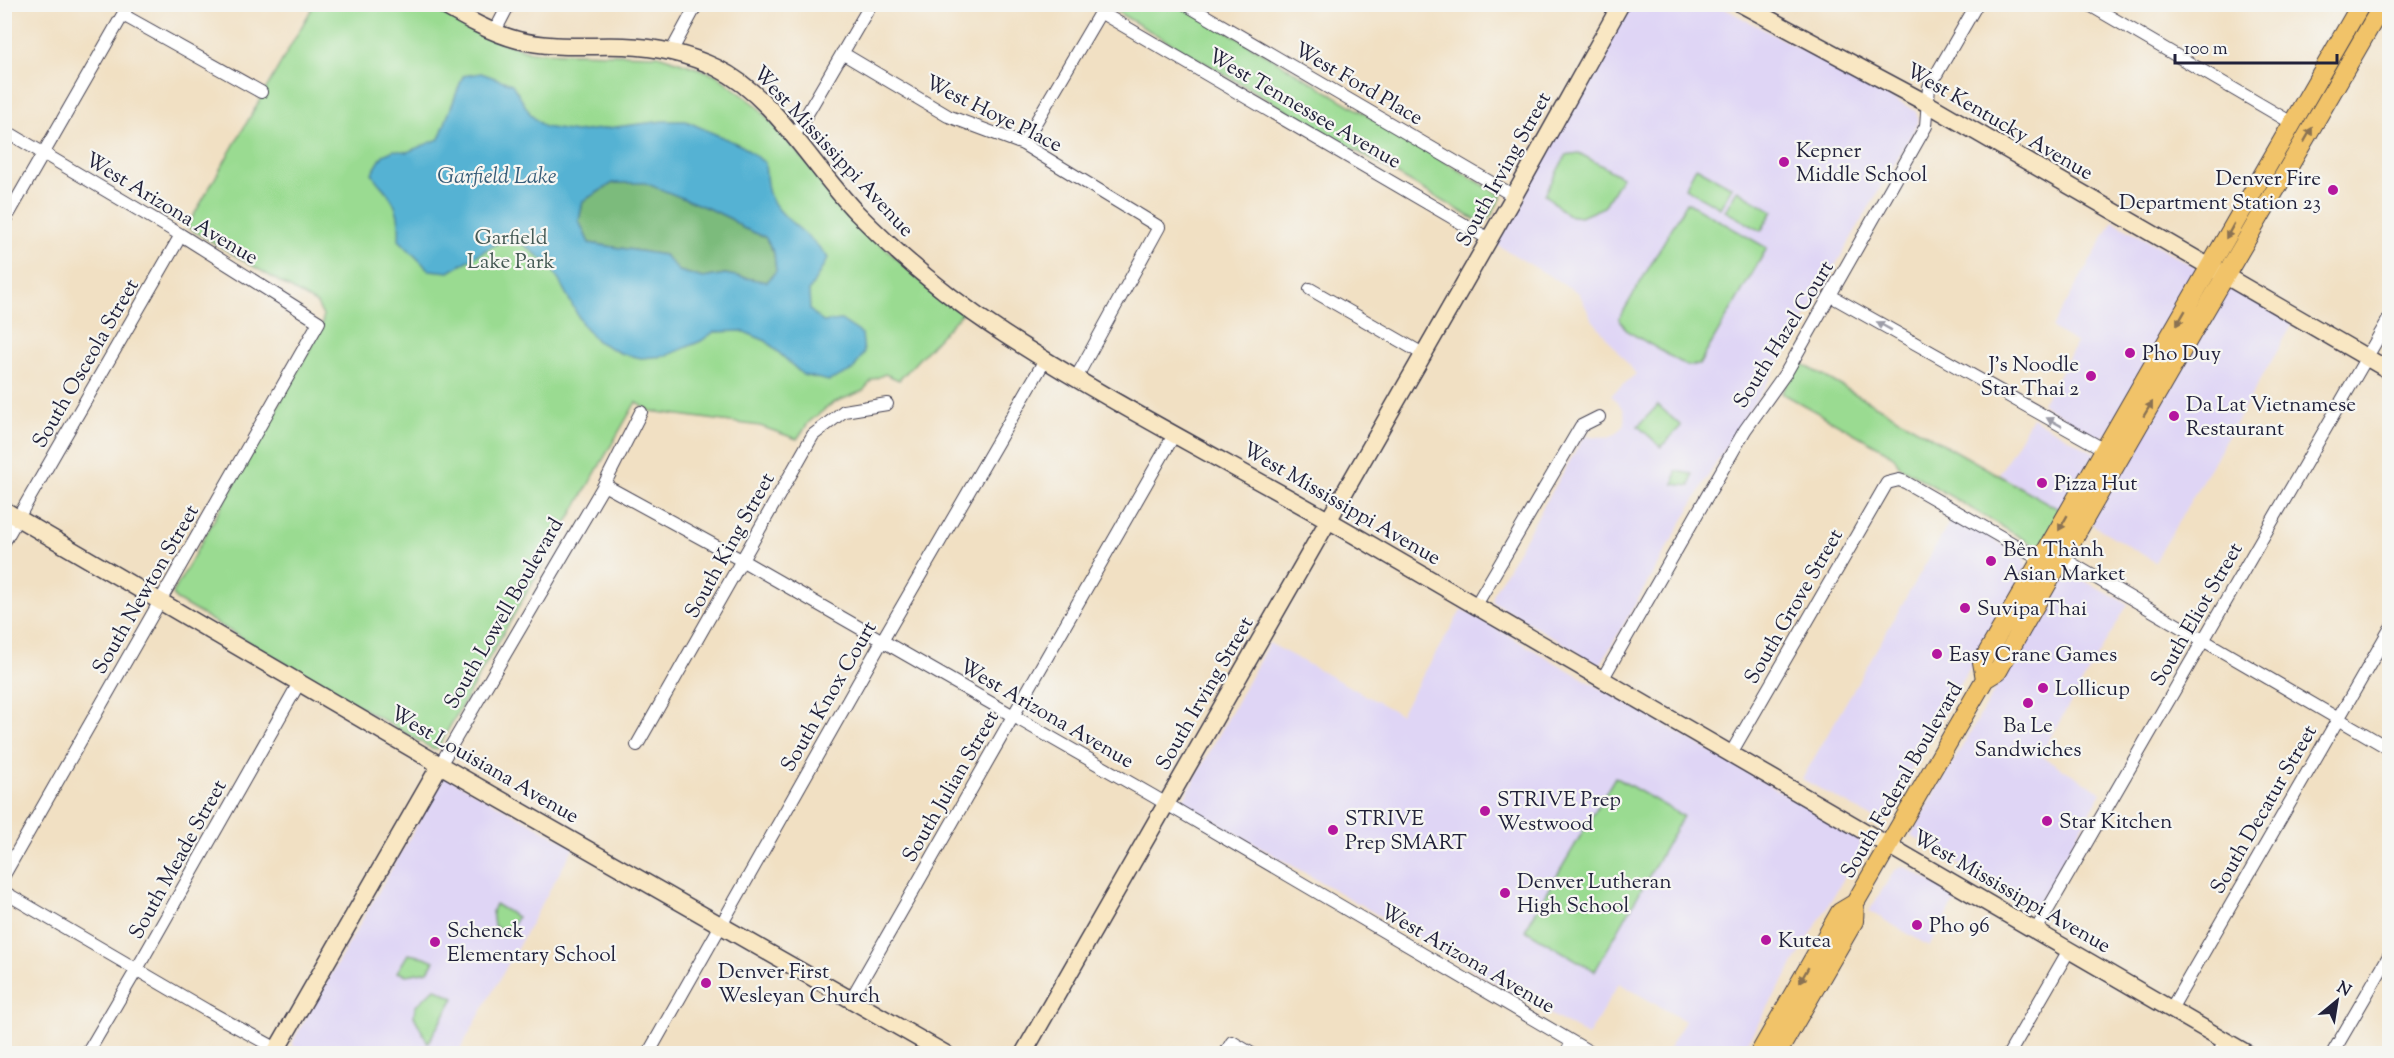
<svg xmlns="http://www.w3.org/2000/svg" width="2394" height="1058" viewBox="0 0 2394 1058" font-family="'Sorts Mill Goudy',serif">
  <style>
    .built { fill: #dfd5f5 }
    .green { fill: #9adb91; stroke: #5e7e66; stroke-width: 1.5 }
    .forest { fill: #7bbb7b; stroke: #4e6e5b; stroke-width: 1.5 }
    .water { fill: #55b2d3; stroke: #3c6a87; stroke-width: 1.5; fill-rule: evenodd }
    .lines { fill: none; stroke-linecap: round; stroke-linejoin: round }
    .street-casing { stroke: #413e4f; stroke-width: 14 }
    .secondary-casing { stroke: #413e4f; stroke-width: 19 }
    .primary-casing { stroke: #413e4f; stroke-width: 20 }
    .street { stroke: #fff; stroke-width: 12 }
    .secondary { stroke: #f9e7c3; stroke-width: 16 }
    .primary { stroke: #f1c369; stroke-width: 18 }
    .oneway { fill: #8a7252 }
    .oneway2 { fill: #9c9ca7 }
    .poi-dot { fill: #b5179e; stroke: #f6f6f2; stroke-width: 2 }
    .labels { text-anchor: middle; stroke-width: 4.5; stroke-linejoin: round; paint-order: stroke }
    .street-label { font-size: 21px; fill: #22223b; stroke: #f6f6f2 }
    .poi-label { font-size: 21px; fill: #22223b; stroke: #f6f6f2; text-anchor: start }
    .park-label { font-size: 21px; fill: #465a55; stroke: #f6f6f2 }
    .water-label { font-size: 22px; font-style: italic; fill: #365c78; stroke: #f6f6f2 }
  </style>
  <rect width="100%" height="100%" fill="#f6f6f2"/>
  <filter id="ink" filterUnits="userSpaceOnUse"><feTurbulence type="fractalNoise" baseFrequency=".0167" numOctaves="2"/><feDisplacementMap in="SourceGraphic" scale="12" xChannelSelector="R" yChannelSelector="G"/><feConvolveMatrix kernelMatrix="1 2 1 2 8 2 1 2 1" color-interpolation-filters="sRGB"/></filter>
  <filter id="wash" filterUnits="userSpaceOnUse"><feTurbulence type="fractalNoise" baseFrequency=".008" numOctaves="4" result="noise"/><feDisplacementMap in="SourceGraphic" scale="24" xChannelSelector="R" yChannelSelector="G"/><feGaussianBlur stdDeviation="1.35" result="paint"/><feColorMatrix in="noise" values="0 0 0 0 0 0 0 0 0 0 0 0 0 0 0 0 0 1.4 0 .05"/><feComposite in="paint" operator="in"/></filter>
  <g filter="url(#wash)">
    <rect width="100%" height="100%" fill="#f1e0c3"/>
    <!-- built -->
    <path class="built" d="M1628,5H1718L1916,111L1918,118L1917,125L1763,390L1746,415L1713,468L1601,664L1595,666L1584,661L1578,652L1492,601L1494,592L1583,438L1589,436L1608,437L1616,434L1622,428L1625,422L1624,410L1611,395L1636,374L1591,318L1579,293L1494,243Z
      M2113,221L2195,267V279L2107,433L2100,438L2042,404L2077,343L2052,328Z
      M2227,288L2236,290L2294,322L2155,562L2090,523Z
      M2032,418L2095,453L2062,511L1999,474Z
      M1953,516L2024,557L2027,569L1883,818H1873L1802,779Z
      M2064,570L2128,604L2040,755L2102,792L2035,909L1911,835Z
      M1462,609L1861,838L1860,851L1741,1053H1666L1685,1021L1619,983L1588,1036L1182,802L1269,643L1400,714Z
      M445,776L574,847L458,1053L304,1054L292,1045L295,1037Z
      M1903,866L1958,896L1929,946L1869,911L1894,871Z"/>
    <!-- green -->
    <path class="green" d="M314,5H428L482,35L531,52L658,55L715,74L756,105L866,230L936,295L963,312L899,380L885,374L872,380L863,391L833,403L809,422L797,439L760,426L650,411L636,402L437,749L431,748L175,599L173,593L322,327L323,316L317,304L187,227Z
      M1113,5H1183L1502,196L1490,217L1484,222L1474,219L1117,12Z
      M1579,153L1622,177L1604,207L1581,217L1567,215L1545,194L1566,155Z
      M1696,167L1732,187L1720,208L1685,188Z
      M1737,190L1773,211L1761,231L1725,211Z
      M1687,202L1767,248L1699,365L1687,366L1627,331L1619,319Z
      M1799,362L2062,511L2040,549L1899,466L1893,455L1782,393Z
      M1658,405L1681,426L1661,447L1638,426Z
      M1676,471L1692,474L1690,486L1674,484Z
      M1615,777L1683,816L1595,971L1525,930Z
      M495,904L517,917L508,933L494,926L492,911Z
      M408,954L425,957L434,961L428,971L407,975L397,972Z
      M435,988L454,998L428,1043L414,1016L415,1007Z"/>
    <!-- forest -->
    <path class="forest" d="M645,182L712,210L731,219L743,228L765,237L774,253L776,271L767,282L725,274L703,278L679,271L664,255L589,243L579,221L583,201L613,183Z"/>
    <!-- water -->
    <path class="water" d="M481,73L512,84L531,115L544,127L576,132L663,121H686L742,146L765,163C766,173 766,187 770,196C781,220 813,235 828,258L809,291L810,310L823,322L841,320L862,334L864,353L853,370L829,381L803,375L766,341L742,331L714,332L701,341L666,356L641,358L620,353L597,341L583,325L551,266L523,244L499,242L449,272L429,270L399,240C400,224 399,210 390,197C385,188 377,184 372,173L383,155L394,150L407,152L439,139L463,76ZM613,183H645L712,210L731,219L743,228L765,237L774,253L776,271L767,282L725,274L703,278L679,271L664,255L589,243L579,221L583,201Z"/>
  </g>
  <g filter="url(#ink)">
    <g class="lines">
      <!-- street casing -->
      <g class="street-casing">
        <path id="street" d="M1185,4L1514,196
          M2088,4L2292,123
          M1100,12L1489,239
          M123,15L261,92
          M2376,17L2390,25
          M495,31L509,4
          M671,52L697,4
          M842,53L948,116L1023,144L1159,227L1076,378
          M4,130L181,235L319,322L4,875
          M793,138L871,4
          M1023,144L1104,6
          M4,222L129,4
          M1310,289L1423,354
          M1831,296L2105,450
          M604,485L743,561L1153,796L1593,1054
          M4,542L181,235
          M2062,558L2390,749
          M1476,605L1581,426L1599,417
          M1603,678L1745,430L1787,371L1926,126L1929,87L1977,4
          M637,745L813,435L844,411L887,404
          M1730,755L1887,483L1899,480L1905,482L2041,560
          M440,765L604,485L641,412
          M4,892L206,1010L286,1054
          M2036,930L2390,317
          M850,1001L1174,435
          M2171,1009L2390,629
          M87,1054L137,969L299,683
          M648,1054L882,641L1045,360
          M1225,1054L1232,1042L1252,1054
          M1566,1054L1572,1042
          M2009,1054L2069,950
          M2218,1054L2225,1040
          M2332,1054L2390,954"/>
      </g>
      <!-- secondary casing -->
      <g class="secondary-casing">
        <path id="secondary" d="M441,4C465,18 491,33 518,40C552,49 589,45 624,46C655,47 688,54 717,68C774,96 812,166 856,212C901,258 950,299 1004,334C1123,411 1251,474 1373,546C1664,716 1956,884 2248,1054
          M1741,4L1928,104L2390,371
          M4,510L440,765L946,1054
          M274,1054L440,765
          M1023,1054L1514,196L1621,4"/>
      </g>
      <!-- primary casing -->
      <g class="primary-casing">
        <path id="primary" d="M1985,679L1982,662L2361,4
          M1759,1054L1840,912L1855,903
          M1777,1054L1854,921L1855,903L1985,679L1998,671C2124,447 2255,227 2383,4"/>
      </g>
      <!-- street -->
      <use href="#street" class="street"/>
      <!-- secondary -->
      <use href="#secondary" class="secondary"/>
      <!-- primary -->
      <use href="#primary" class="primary"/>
    </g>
    <!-- one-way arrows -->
    <defs><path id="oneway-solid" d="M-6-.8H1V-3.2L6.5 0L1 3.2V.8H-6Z" transform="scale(1.5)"/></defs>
    <g class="oneway">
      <use href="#oneway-solid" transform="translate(2308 135) rotate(-60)"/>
      <use href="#oneway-solid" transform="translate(2230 231) rotate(119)"/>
      <use href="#oneway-solid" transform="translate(2181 318) rotate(120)"/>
      <use href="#oneway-solid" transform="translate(2148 409) rotate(-59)"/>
      <use href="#oneway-solid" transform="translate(2063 523) rotate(120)"/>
      <use href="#oneway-solid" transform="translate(1804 975) rotate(120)"/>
    </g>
    <g class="oneway2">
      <use href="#oneway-solid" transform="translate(1884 326) rotate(-151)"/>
      <use href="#oneway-solid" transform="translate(2054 422) rotate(-151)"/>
    </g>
  </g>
  <!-- markers -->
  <g class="poi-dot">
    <circle cx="1784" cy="162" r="6"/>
    <circle cx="2333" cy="190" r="6"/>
    <circle cx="2130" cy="353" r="6"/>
    <circle cx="2091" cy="376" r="6"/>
    <circle cx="2174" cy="416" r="6"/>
    <circle cx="2042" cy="483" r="6"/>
    <circle cx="1991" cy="561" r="6"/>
    <circle cx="1965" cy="608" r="6"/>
    <circle cx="1937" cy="654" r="6"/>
    <circle cx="2043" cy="688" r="6"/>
    <circle cx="2028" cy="703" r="6"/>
    <circle cx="1485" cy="811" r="6"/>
    <circle cx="2047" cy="821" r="6"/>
    <circle cx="1333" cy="830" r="6"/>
    <circle cx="1505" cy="893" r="6"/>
    <circle cx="1917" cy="925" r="6"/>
    <circle cx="1766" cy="940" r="6"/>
    <circle cx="435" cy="942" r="6"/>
    <circle cx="706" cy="983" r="6"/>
  </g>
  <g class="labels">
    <!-- street labels -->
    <g class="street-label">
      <text transform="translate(1359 83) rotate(30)" y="7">West Ford Place</text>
      <text transform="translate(1305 108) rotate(30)" y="7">West Tennessee Avenue</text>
      <text transform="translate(994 113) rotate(26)" y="7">West Hoye Place</text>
      <text transform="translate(2000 121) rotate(30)" y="7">West Kentucky Avenue</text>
      <text transform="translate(834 151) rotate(47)" y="7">West Mississippi Avenue</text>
      <text transform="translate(1503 169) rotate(-61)" y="7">South Irving Street</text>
      <text transform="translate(172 208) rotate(31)" y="7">West Arizona Avenue</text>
      <text transform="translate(1783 334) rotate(-58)" y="7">South Hazel Court</text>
      <text transform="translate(85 363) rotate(-60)" y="7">South Osceola Street</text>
      <text transform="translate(1342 503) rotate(30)" y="7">West Mississippi Avenue</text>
      <text transform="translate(729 545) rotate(-61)" y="7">South King Street</text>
      <text transform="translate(145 589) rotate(-60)" y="7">South Newton Street</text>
      <text transform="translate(1793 606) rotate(-60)" y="7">South Grove Street</text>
      <text transform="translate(503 613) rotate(-60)" y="7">South Lowell Boulevard</text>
      <text transform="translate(2196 614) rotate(-60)" y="7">South Eliot Street</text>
      <text transform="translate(1204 693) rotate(-60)" y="7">South Irving Street</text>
      <text transform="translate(828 696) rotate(-60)" y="7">South Knox Court</text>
      <text transform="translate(1047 713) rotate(30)" y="7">West Arizona Avenue</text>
      <text transform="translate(485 764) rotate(30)" y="7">West Louisiana Avenue</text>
      <text transform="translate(1901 780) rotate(-60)" y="7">South Federal Boulevard</text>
      <text transform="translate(950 786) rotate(-60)" y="7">South Julian Street</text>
      <text transform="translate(2263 809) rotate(-60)" y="7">South Decatur Street</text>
      <text transform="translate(177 859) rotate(-61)" y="7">South Meade Street</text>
      <text transform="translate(2012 891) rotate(30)" y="7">West Mississippi Avenue</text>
      <text transform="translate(1468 958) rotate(30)" y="7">West Arizona Avenue</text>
    </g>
    <!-- poi labels -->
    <g class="poi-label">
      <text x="1796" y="157">Kepner<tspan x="1796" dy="24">Middle School</tspan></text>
      <text x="2321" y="185" text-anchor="end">Denver Fire<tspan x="2321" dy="24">Department Station 23</tspan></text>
      <text x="2142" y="360">Pho Duy</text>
      <text x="2079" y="371" text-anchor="end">J's Noodle<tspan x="2079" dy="24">Star Thai 2</tspan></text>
      <text x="2186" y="411">Da Lat Vietnamese<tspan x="2186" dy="24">Restaurant</tspan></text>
      <text x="2054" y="490">Pizza Hut</text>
      <text x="2003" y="556">Bên Thành<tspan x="2003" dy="24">Asian Market</tspan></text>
      <text x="1977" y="615">Suvipa Thai</text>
      <text x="1949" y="661">Easy Crane Games</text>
      <text x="2055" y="695">Lollicup</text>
      <text x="2028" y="732" text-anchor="middle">Ba Le<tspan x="2028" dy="24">Sandwiches</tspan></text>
      <text x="1497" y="806">STRIVE Prep<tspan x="1497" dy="24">Westwood</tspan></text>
      <text x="1345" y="825">STRIVE<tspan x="1345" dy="24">Prep SMART</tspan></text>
      <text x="2059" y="828">Star Kitchen</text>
      <text x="1517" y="888">Denver Lutheran<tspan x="1517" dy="24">High School</tspan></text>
      <text x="1929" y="932">Pho 96</text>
      <text x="447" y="937">Schenck<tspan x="447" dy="24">Elementary School</tspan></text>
      <text x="1778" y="947">Kutea</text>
      <text x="718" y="978">Denver First<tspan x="718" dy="24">Wesleyan Church</tspan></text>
    </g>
    <!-- park labels -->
    <g class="park-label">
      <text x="511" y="244">Garfield<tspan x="511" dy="24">Lake Park</tspan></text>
    </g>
    <!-- water labels -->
    <g class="water-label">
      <text x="497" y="183">Garfield Lake</text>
    </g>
  </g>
  <!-- margin -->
  <rect width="2394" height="1058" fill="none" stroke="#f6f6f2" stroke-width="24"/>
  <!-- north arrow -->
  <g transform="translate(2337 1001) rotate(30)" stroke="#f6f6f2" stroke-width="4.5" paint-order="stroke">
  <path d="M0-4.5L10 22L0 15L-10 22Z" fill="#22223b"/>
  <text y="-9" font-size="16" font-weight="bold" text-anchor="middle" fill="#22223b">N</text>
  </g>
  <!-- scale -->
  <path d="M2175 54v9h162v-9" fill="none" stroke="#22223b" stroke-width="3"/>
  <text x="2184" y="54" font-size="18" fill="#22223b" stroke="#f6f6f2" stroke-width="4.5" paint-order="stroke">100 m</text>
</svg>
